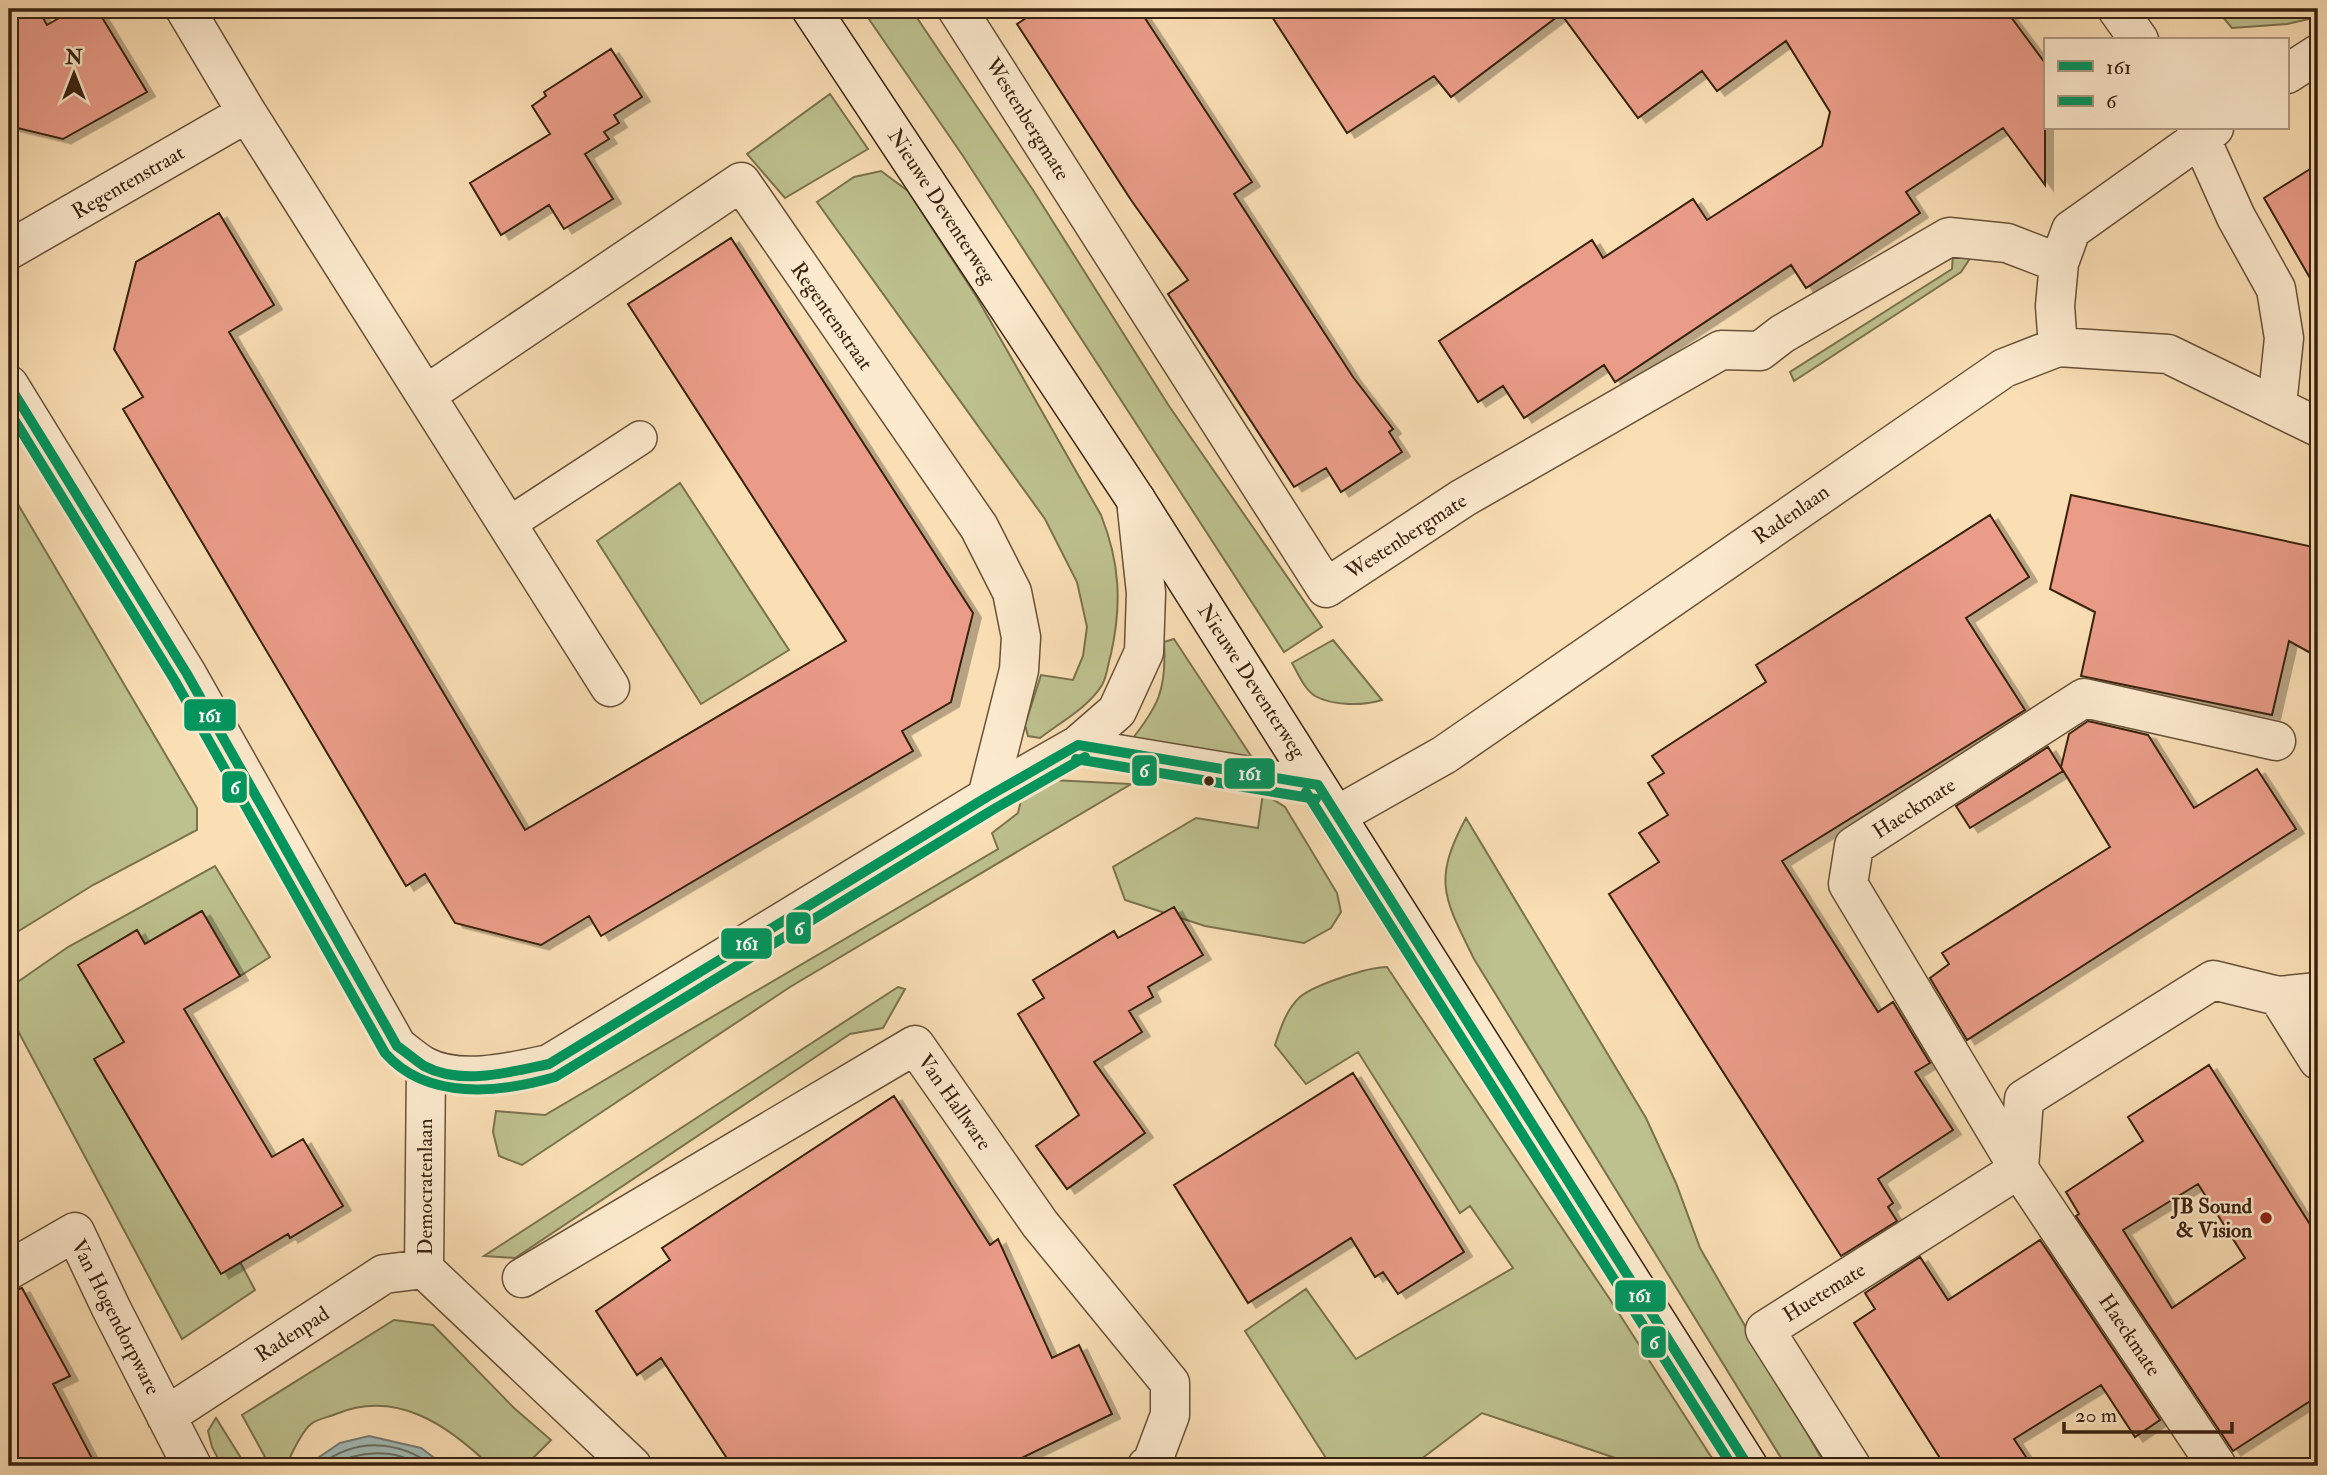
<svg xmlns="http://www.w3.org/2000/svg" width="2327" height="1475" viewBox="0 0 2327 1475" font-family="'IM FELL Double Pica',serif">
  <style>
    .green { fill: #bdc18e; stroke: #7a724e; stroke-width: 2 }
    .water { fill: #a1bab6; stroke: #777d73; stroke-width: 2 }
    .lines { fill: none; stroke-linecap: round; stroke-linejoin: round }
    .shore { stroke: #6c6e62; stroke-width: 2 }
    .building { fill: #ea9c88; stroke: #38220f; stroke-width: 2; fill-rule: evenodd; filter: url(#shadow) }
    .lane-casing { stroke: #685138; stroke-width: 36 }
    .street-casing { stroke: #685138; stroke-width: 41 }
    .secondary-casing { stroke: #38220f; stroke-width: 41 }
    .lane { stroke: #fceace; stroke-width: 33 }
    .street { stroke: #fceace; stroke-width: 38 }
    .secondary { stroke: #fceace; stroke-width: 38 }
    .bus-1-casing { stroke: #fceace; stroke-width: 16 }
    .bus-2-casing { stroke: #fceace; stroke-width: 16 }
    .bus-1 { stroke: #00965e; stroke-width: 10 }
    .bus-2 { stroke: #00965e; stroke-width: 10 }
    .bus-dot { fill: #38220f; stroke: #fceace; stroke-width: 2.5 }
    .poi-dot { fill: #8f2418; stroke: #fceace; stroke-width: 2.5 }
    .labels { text-anchor: middle; stroke-width: 5; stroke-linejoin: round; paint-order: stroke }
    .street-label { font-size: 21px; fill: #38220f; stroke: #fceace }
    .poi-label { font-size: 21px; font-weight: bold; fill: #38220f; stroke: #fceace; text-anchor: end }
    .line-badge { stroke: #fceace; stroke-width: 2.5 }
    .badge-label { font-size: 19px; text-anchor: middle; font-weight: bold; fill: #fff }
  </style>
  <defs>
    <filter id="shadow"><feDropShadow dx="8" dy="4.5" stdDeviation="0" flood-color="#0004"/></filter>
  </defs>
  <rect width="100%" height="100%" fill="#fadeb4"/>
  <filter id="stains"><feTurbulence type="fractalNoise" baseFrequency=".00286" numOctaves="4"/><feColorMatrix values="0 0 0 0 .2 0 0 0 0 .09 0 0 0 0 .02 0 0 0 .5 -.17"/></filter>
  <radialGradient id="worn" r=".72"><stop offset=".6" stop-color="#630" stop-opacity="0"/><stop offset="1" stop-color="#630" stop-opacity=".3"/></radialGradient>
  <!-- green -->
  <path class="green" d="M862,9H911L1033,190L1169,406L1322,627L1284,652L963,156Z
    M2216,9H2318V17L2287,24L2232,28Z
    M830,94L868,149L785,198L747,154Z
    M881,171L908,191L976,296L1101,515C1120,563 1122,604 1111,654C1108,663 1107,677 1102,685C1089,707 1059,723 1040,738L1028,736L1025,725L1041,675L1073,680L1083,656L1087,627L1077,582L1045,519L817,202L854,177Z
    M1969,253V260L1961,272L1794,381L1790,372L1952,269L1953,254Z
    M680,483L789,650L701,704L597,541Z
    M9,489L197,808V830L93,885L9,937Z
    M1174,639L1253,759L1129,743C1158,707 1167,690 1164,642Z
    M1333,640L1382,700C1363,706 1333,706 1315,696C1304,689 1298,673 1292,663Z
    M1053,780L1131,784L790,987L522,1165L499,1156L493,1132L496,1111L545,1115L998,849L992,833L1018,813L1023,792Z
    M1263,793L1285,807L1337,893L1341,912L1331,928L1304,943L1205,926L1125,900L1113,867L1196,818L1258,828Z
    M1466,818L1646,1118L1676,1183L1700,1248L1826,1466H1786L1474,959C1444,898 1432,881 1466,818Z
    M215,866L270,957L240,976L201,911L145,944L124,1042L95,1059L222,1273L240,1262L255,1290L182,1339L9,1014V988L68,947Z
    M1387,967L1609,1298L1717,1466H1639L1482,1413L1412,1466H1331L1245,1331L1306,1289L1356,1359L1513,1268L1470,1206L1460,1213L1358,1052L1306,1084L1275,1045C1281,1027 1286,1010 1300,997C1314,985 1368,967 1387,967Z
    M898,987L905,989L883,1028L850,1034L515,1258L484,1256Z
    M394,1320L433,1325L514,1408L551,1440L525,1466H490C448,1425 396,1389 336,1414C329,1417 317,1419 311,1424C301,1432 291,1455 286,1466H270L242,1415Z
    M216,1418L246,1466H222L212,1447L208,1431Z"/>
  <!-- water -->
  <path class="water" d="M369,1436L421,1448L445,1466H312V1462L340,1443Z"/>
  <g class="lines">
    <!-- shore -->
    <path class="shore" d="M319,1466C354,1438 398,1439 433,1466
      M333,1466C357,1450 396,1448 419,1466"/>
  </g>
  <!-- building -->
  <path class="building" d="M9,9H38L47,25L75,9H97L147,92L63,139L9,126Z
    M1040,9H1139L1252,182L1234,194L1353,377L1393,429L1389,432L1402,452L1341,492L1326,468L1294,487L1168,294L1188,280L1131,200L1017,24Z
    M1267,9H2005L2045,63V185L2003,128L1906,192L1920,213L1806,288L1791,265L1615,382L1604,365L1524,418L1503,386L1478,402L1439,341L1592,240L1603,258L1693,199L1707,220L1822,146L1830,112L1786,41L1717,91L1702,71L1638,118L1561,14L1451,97L1434,76L1347,133Z
    M611,49L642,97L614,115L619,123L604,132L609,139L585,154L613,199L564,229L549,205L501,235L470,183L550,134L532,106L546,96L544,92Z
    M2318,164V292L2264,198Z
    M219,213L274,305L229,332L525,830L846,641L628,304L731,238L973,613L951,702L902,731L913,751L601,936L589,916L541,945L455,923L425,874L406,886L123,409L143,397L114,349L136,262Z
    M2071,495L2318,548V657L2289,641L2272,715L2081,676L2095,612L2050,589Z
    M1990,515L2029,577L1966,618L2025,710L1782,861L1878,1012L1893,1002L1930,1063L1915,1072L1953,1130L1878,1179L1893,1203L1888,1207L1897,1221L1841,1256L1609,894L1659,862L1639,833L1668,815L1648,783L1664,773L1652,756L1766,682L1756,665Z
    M2088,721L2148,735L2194,808L2257,769L2296,829L1967,1040L1930,978L1949,964L1942,953L2110,847L2061,767L2069,734Z
    M2048,747L2063,771L1970,828L1956,806Z
    M1174,907L1203,955L1148,987L1153,997L1129,1011L1142,1032L1094,1062L1145,1133L1067,1189L1036,1146L1079,1115L1018,1014L1044,998L1033,980L1114,931L1118,938Z
    M202,911L240,976L184,1009L272,1157L303,1139L343,1206L290,1238L288,1234L221,1274L94,1059L124,1042L78,965L137,930L145,944Z
    M2209,1065L2318,1237V1396L2233,1451L2076,1216L2079,1214L2066,1192L2143,1141L2128,1117ZM2198,1184L2245,1258L2172,1308L2123,1230Z
    M1353,1073L1464,1252L1398,1294L1383,1272L1375,1277L1351,1238L1248,1303L1174,1185Z
    M894,1096L990,1245L998,1239L1052,1358L1079,1345L1112,1414L1005,1466H732L661,1358L637,1375L596,1311L670,1260L662,1248Z
    M2040,1240L2160,1420L2135,1437L2101,1385L2014,1439L2032,1466H1945L1854,1323L1875,1309L1865,1293L1920,1257L1948,1300Z
    M22,1288L70,1376L53,1384L96,1466H20L9,1446V1292Z"/>
  <g class="lines">
    <!-- lane casing -->
    <g class="lane-casing">
      <path id="lane" d="M507,525L640,438
        M1078,745L1318,785"/>
    </g>
    <!-- street casing -->
    <g class="street-casing">
      <path id="street" d="M185,9L247,113L610,687
        M957,9L1326,588L1463,498L1721,350L1760,351L1782,334L1949,237L2007,243L2059,263
        M2117,9L2139,40
        M2287,74L2318,54
        M2196,128L2236,217L2276,289L2284,338L2277,405
        M9,250L247,113
        M2058,347L2055,306L2059,263L2071,230L2214,128
        M9,385L187,674L397,1046C406,1053 415,1061 424,1066C460,1085 512,1072 549,1064L987,797L1078,745L1117,711L1144,652L1146,593L1136,500
        M427,394L741,182L979,527L1012,592L1021,637L1019,670L987,797
        M1336,816L1444,755L2004,368L2058,347L2168,354L2318,427
        M2278,996L2318,1060
        M2019,1169L2024,1099L2213,980L2278,996L2318,992
        M424,1269L632,1466
        M424,1269L426,1067
        M9,1270L75,1232L111,1308L192,1466
        M522,1278L915,1045L1040,1224L1170,1383V1415L1152,1463L1147,1466
        M166,1416L384,1274L424,1269
        M1851,1466L1765,1330L2019,1169
        M2217,1466L2019,1169L1848,884L1854,846L2084,698L2276,741"/>
    </g>
    <!-- secondary casing -->
    <g class="secondary-casing">
      <path id="secondary" d="M811,9L1136,500L1748,1466"/>
    </g>
    <!-- lane -->
    <use href="#lane" class="lane"/>
    <!-- street -->
    <use href="#street" class="street"/>
    <!-- secondary -->
    <use href="#secondary" class="secondary"/>
    <!-- bus-1 casing -->
    <g class="bus-1-casing">
      <path id="bus-1" d="M9,385L187,674L397,1046C406,1052 415,1060 424,1066C461,1086 511,1072 549,1064L987,797L1078,745
        M1078,745L1318,785
        M1318,785L1748,1466"/>
    </g>
    <!-- bus-2 casing -->
    <g class="bus-2-casing">
      <path id="bus-2" d="M9,411L175,681L385,1053C427,1101 500,1093 555,1077L994,809L1085,757
        M1076,759L1316,799
        M1306,792L1732,1466"/>
    </g>
    <!-- bus-1 -->
    <use href="#bus-1" class="bus-1"/>
    <!-- bus-2 -->
    <use href="#bus-2" class="bus-2"/>
  </g>
  <!-- markers -->
  <circle class="bus-dot" cx="1209" cy="781" r="6"/>
  <circle class="poi-dot" cx="2266" cy="1218" r="7"/>
  <g class="labels">
    <!-- street labels -->
    <g class="street-label">
      <text transform="translate(1028 119) rotate(58)" y="7">Westenbergmate</text>
      <text transform="translate(128 182) rotate(-30)" y="7">Regentenstraat</text>
      <text transform="translate(942 206) rotate(57)" y="7">Nieuwe Deventerweg</text>
      <text transform="translate(832 316) rotate(55)" y="7">Regentenstraat</text>
      <text transform="translate(1791 514) rotate(-35)" y="7">Radenlaan</text>
      <text transform="translate(1406 536) rotate(-33)" y="7">Westenbergmate</text>
      <text transform="translate(1252 681) rotate(57)" y="7">Nieuwe Deventerweg</text>
      <text transform="translate(1914 808) rotate(-33)" y="7">Haeckmate</text>
      <text transform="translate(955 1102) rotate(55)" y="7">Van Hallware</text>
      <text transform="translate(425 1187) rotate(-90)" y="7">Democratenlaan</text>
      <text transform="translate(1824 1292) rotate(-32)" y="7">Huetemate</text>
      <text transform="translate(116 1317) rotate(63)" y="7">Van Hogendorpware</text>
      <text transform="translate(292 1334) rotate(-33)" y="7">Radenpad</text>
      <text transform="translate(2130 1335) rotate(56)" y="7">Haeckmate</text>
    </g>
    <!-- poi labels -->
    <g class="poi-label">
      <text x="2252" y="1213">JB Sound<tspan x="2252" dy="24">&amp; Vision</tspan></text>
    </g>
  </g>
  <g class="line-badge">
    <rect x="183" y="698" width="54" height="34" rx="7" fill="#00965e"/>
    <rect x="1131" y="754" width="27" height="33" rx="7" fill="#00965e"/>
    <rect x="1223" y="757" width="53" height="33" rx="7" fill="#00965e"/>
    <rect x="221" y="770" width="27" height="34" rx="7" fill="#00965e"/>
    <rect x="785" y="911" width="27" height="34" rx="7" fill="#00965e"/>
    <rect x="720" y="927" width="53" height="33" rx="7" fill="#00965e"/>
    <rect x="1614" y="1279" width="53" height="34" rx="7" fill="#00965e"/>
    <rect x="1640" y="1325" width="27" height="34" rx="7" fill="#00965e"/>
  </g>
  <g class="badge-label">
    <text x="210" y="722">161</text>
    <text x="1144" y="777">6</text>
    <text x="1250" y="780">161</text>
    <text x="235" y="794">6</text>
    <text x="799" y="935">6</text>
    <text x="747" y="950">161</text>
    <text x="1640" y="1302">161</text>
    <text x="1654" y="1349">6</text>
  </g>
  <!-- margin -->
  <rect width="2327" height="1475" fill="none" stroke="#fadeb4" stroke-width="35"/>
  <rect x="10" y="10" width="2306" height="1454" fill="none" stroke="#38220f" stroke-width="3.5"/>
  <rect x="18" y="18" width="2292" height="1440" fill="none" stroke="#38220f" stroke-width="2"/>
  <!-- legend -->
  <rect x="2044" y="38" width="245" height="91" fill="#fceace" stroke="#ae9a82" stroke-width="2"/>
  <rect x="2058" y="61" width="35" height="10" fill="#00965e" stroke="#ae9a82" stroke-width="2"/>
  <text x="2106" y="74" font-size="21" fill="#38220f">161</text>
  <rect x="2058" y="96" width="35" height="10" fill="#00965e" stroke="#ae9a82" stroke-width="2"/>
  <text x="2106" y="108" font-size="21" fill="#38220f">6</text>
  <!-- north arrow -->
  <g transform="translate(74 74)" stroke="#fceace" stroke-width="5" paint-order="stroke">
  <path d="M0-5L12 26L0 18L-12 26Z" fill="#38220f"/>
  <text y="-10" font-size="19" font-weight="bold" text-anchor="middle" fill="#38220f">N</text>
  </g>
  <!-- scale -->
  <path d="M2064 1422v10h168v-10" fill="none" stroke="#38220f" stroke-width="3.5"/>
  <text x="2075" y="1422" font-size="21" fill="#38220f" stroke="#fceace" stroke-width="5" paint-order="stroke">20 m</text>
  <rect width="100%" height="100%" filter="url(#stains)"/>
  <rect width="100%" height="100%" fill="url(#worn)"/>
</svg>
